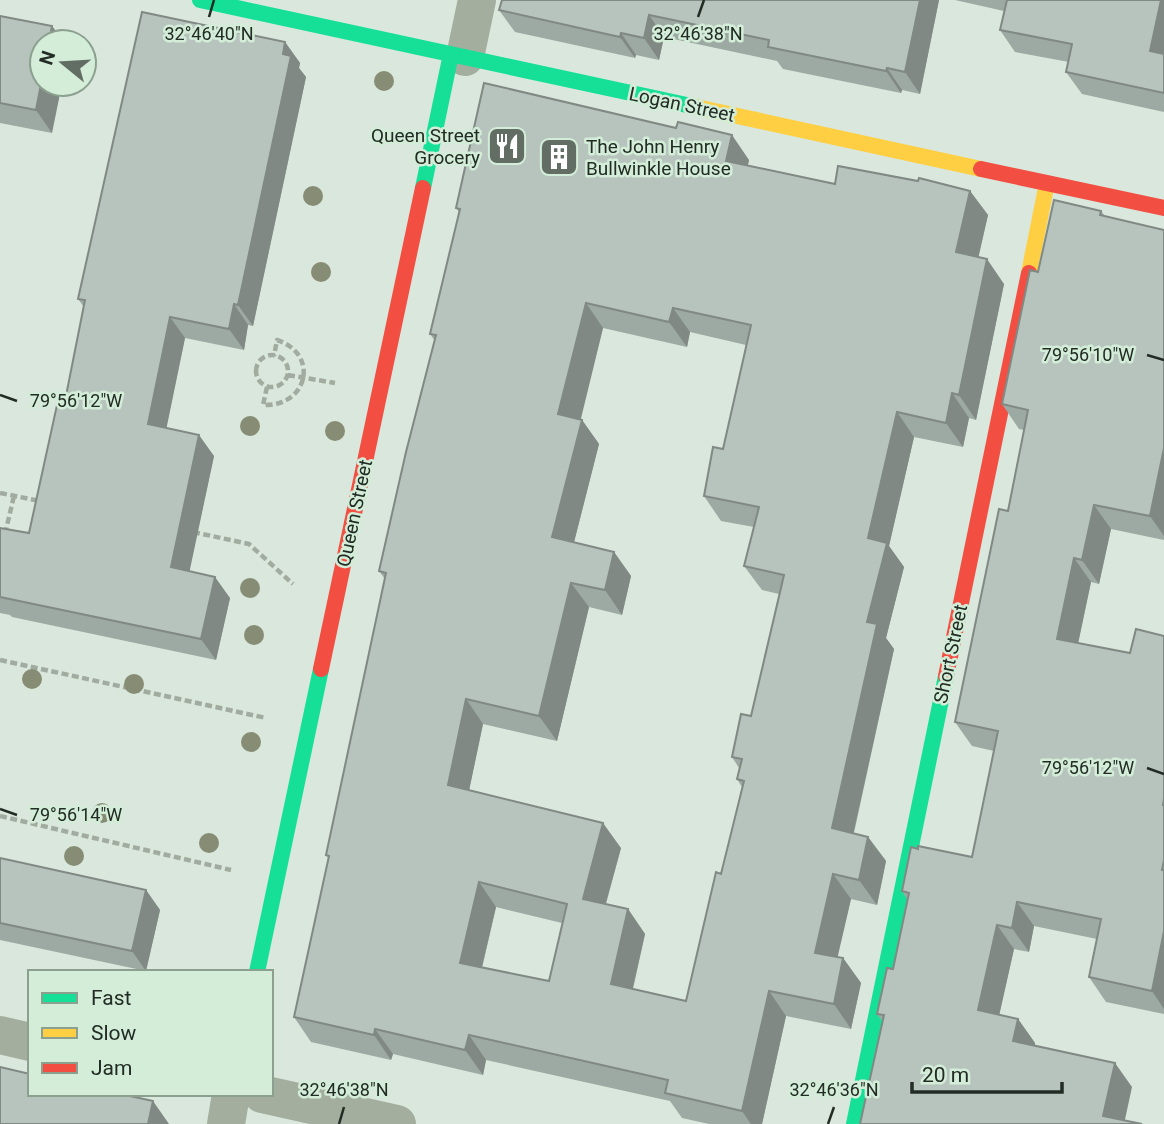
<svg xmlns="http://www.w3.org/2000/svg" width="1164" height="1124" viewBox="0 0 1164 1124" font-family="Roboto,sans-serif">
  <style>
    .lines { fill: none; stroke-linecap: round; stroke-linejoin: round }
    .path { stroke: #a2aba0; stroke-width: 4.5; stroke-dasharray: 7 3.5; stroke-linecap: butt }
    .street { stroke: #a3ae9f; stroke-width: 38 }
    .fast { stroke: #16e098; stroke-width: 16 }
    .slow { stroke: #ffcf43; stroke-width: 16 }
    .jam { stroke: #f24e42; stroke-width: 16 }
    .tree { fill: #868d74 }
    .wall { fill: #9da9a3; fill-rule: evenodd }
    .shaded-wall { fill: #808984 }
    .building { fill: #b7c4bd; stroke: #808984; stroke-width: 2; fill-rule: evenodd }
    .ticks { fill: none; stroke: #222c24; stroke-width: 2.5 }
    .labels { text-anchor: middle; stroke-width: 5; stroke-linejoin: round; paint-order: stroke }
    .street-label { font-size: 19px; fill: #222c24; stroke: #d3edd8 }
    .poi-label { font-size: 19px; fill: #222c24; stroke: #d3edd8; text-anchor: end }
    .ticks-label { font-size: 18px; text-anchor: middle; fill: #222c24; stroke: #d3edd8; stroke-width: 5; stroke-linejoin: round; paint-order: stroke }
  </style>
  <rect width="100%" height="100%" fill="#d9e7dc"/>
  <g class="lines">
    <!-- path -->
    <path class="path" d="M256 371a16 16 0 1 1 32 0a16 16 0 1 1-32 0Z
      M288,375L335,383
      M267,387L263,405C308,407 320,354 277,340L274,356
      M0,493L40,501
      M193,532L249,544L293,584
      M5,534L14,496
      M0,660L266,718
      M0,816L231,870"/>
    <!-- street -->
    <path class="street" d="M465,57L477,0
      M0,1035L30,1042
      M262,1094L397,1124
      M226,1124L231,1094"/>
    <!-- fast -->
    <path class="fast" d="M200,0L696,107
      M423,188L451,54
      M257,972L321,669
      M854,1124L946,676"/>
    <!-- slow -->
    <path class="slow" d="M696,107L981,169
      M1029,273L1047,183"/>
    <!-- jam -->
    <path class="jam" d="M981,169L1164,208
      M321,669L423,188
      M946,676L1029,273"/>
  </g>
  <!-- trees -->
  <g class="tree">
    <circle cx="384" cy="81" r="10"/>
    <circle cx="313" cy="196" r="10"/>
    <circle cx="321" cy="272" r="10"/>
    <circle cx="250" cy="426" r="10"/>
    <circle cx="335" cy="431" r="10"/>
    <circle cx="250" cy="588" r="10"/>
    <circle cx="254" cy="635" r="10"/>
    <circle cx="32" cy="679" r="10"/>
    <circle cx="134" cy="684" r="10"/>
    <circle cx="251" cy="742" r="10"/>
    <circle cx="102" cy="813" r="10"/>
    <circle cx="209" cy="843" r="10"/>
    <circle cx="74" cy="856" r="10"/>
  </g>
  <!-- wall -->
  <path class="wall" d="M939,0L920,94L902,90L901,93L783,69L777,61L664,37L659,60L636,55L635,58L515,32L499,10Z
    M955,0H1164V112L1082,94L1066,72L1069,62L1015,52L1000,30L1004,11Z
    M0,16L52,26L64,42H42L52,133L0,123Z
    M285,42L300,63L299,68L306,77L253,326L248,325L244,350L185,338L166,428L214,456L189,571L230,598L216,660L12,617L10,615L0,613V528L29,533L64,406L84,307L78,299Z
    M749,160L748,165L835,184L970,191L988,215L978,257L1004,284L976,420L969,418L963,447L914,437L889,546L904,567L886,638L894,649L854,833L868,837L886,861L877,905L851,899L837,957L843,958L861,983L851,1029L786,1016L762,1124H709L682,1118L670,1101L486,1060L483,1075L393,1054L391,1060L311,1042L294,1017L329,859L326,855L385,579L379,571L435,341L430,334L459,212L456,208ZM603,328L687,347L690,332L746,345L723,449L704,496L721,521L754,527L744,566L762,590L779,594L751,716L732,757L739,768L737,779L742,787L721,874L686,1001L633,989L645,934L628,909L606,904L621,848L469,790L483,724L557,741L589,607L622,615L631,576L614,552L574,542L599,444L582,420L580,419ZM496,907L562,923L549,981L482,968Z
    M1101,211L1105,216L1164,230V540L1111,529L1099,584L1091,582L1078,643L1130,653L1164,636V1014L1106,1002L1089,977L1097,939L1034,926L1029,952L1014,949L999,1015L1018,1019L1035,1043V1045L1132,1087L860,1124L883,1022L877,1014L893,969L907,899L902,891L972,857L994,751L972,746L955,722L1008,511L1024,430L1019,429L1002,404L1038,272Z
    M0,858L146,890L160,910L146,971L0,940Z"/>
  <!-- shaded-wall -->
  <path class="shaded-wall" d="M920,0H939L920,94L905,72Z
    M1161,0H1164V71L1150,51Z
    M649,15L664,37L659,60L644,38Z
    M52,26L64,42H49Z
    M621,33L636,55L635,58L620,37Z
    M285,42L300,63L299,68L306,77L253,326L238,305Z
    M887,68L902,90L901,93L886,71Z
    M42,79V84H62L52,133L36,110Z
    M732,135L749,160L743,185L726,161Z
    M970,191L988,215L974,277L956,252Z
    M987,259L1004,284L976,420L959,395Z
    M586,303L603,328L576,439L558,414Z
    M234,304L248,325L244,350L229,329Z
    M673,308L690,332L687,347L669,322Z
    M170,317L185,338L163,445L148,424Z
    M952,393L969,418L963,447L946,423Z
    M897,412L914,437L889,546L904,567L886,638L894,649L849,853L832,828L867,622L868,538Z
    M582,420L599,444L569,562L552,537Z
    M199,435L214,456L186,588L171,567Z
    M1164,448V536L1150,516Z
    M1094,505L1111,529L1099,584L1082,560Z
    M614,552L631,576L622,615L605,590Z
    M1074,558L1091,582L1074,663L1057,639Z
    M215,577L230,598L216,660L201,639Z
    M571,583L589,607L557,741L539,716Z
    M466,699L483,724L465,810L448,785Z
    M603,823L621,848L600,924L583,899Z
    M868,837L886,861L877,905L859,880Z
    M833,874L851,899L833,977L815,953Z
    M479,882L496,907L477,988L460,963Z
    M146,890L160,910L146,971L132,951Z
    M1017,902L1034,926L1029,952L1012,928Z
    M628,909L645,934L628,1009L611,984Z
    M997,925L1014,949L995,1034L978,1010Z
    M1164,931V1009L1152,991Z
    M843,958L861,983L851,1029L834,1004Z
    M769,991L786,1016L762,1124H751L742,1111Z
    M1018,1019L1035,1043L1030,1065L1013,1041Z
    M375,1029L393,1054L391,1060L374,1035Z
    M469,1035L486,1060L483,1075L465,1050Z
    M1115,1063L1132,1087L1124,1124L1103,1116Z
    M153,1101L169,1124H148Z"/>
  <!-- building -->
  <path class="building" d="M502,0H920L905,72L887,68L886,71L768,47L769,40L649,15L644,38L621,33L620,37L499,10Z
    M1007,0H1161L1150,51L1164,54V93L1066,72L1072,44L1000,30Z
    M142,12L285,42L283,54L291,56L238,305L234,304L229,329L170,317L148,424L199,435L171,567L215,577L201,639L0,597V528L29,533L57,405L64,406L85,300L78,299Z
    M0,16L52,26L49,42H42V79L36,110L0,103Z
    M484,83L676,128L678,122L732,135L726,161L835,184L838,166L918,181L919,178L970,191L956,252L987,259L959,395L952,393L946,423L897,412L868,538L887,543L867,622L877,624L832,828L868,837L859,880L833,874L815,953L843,958L834,1004L769,991L742,1111L665,1093L668,1080L469,1035L465,1050L375,1029L374,1035L294,1017L329,856L326,855L386,573L379,571L406,452L436,335L430,334L460,209L456,208ZM586,303L669,322L673,308L751,325L723,449L713,447L704,496L759,507L744,566L784,575L751,716L741,714L732,757L742,759L737,779L744,781L721,874L716,872L686,1001L611,984L628,909L583,899L603,823L448,785L466,699L539,716L571,583L605,590L614,552L552,537L582,420L558,414ZM479,882L567,904L549,981L460,963Z
    M1054,200L1101,211L1100,215L1164,230V448L1150,516L1094,505L1082,560L1074,558L1057,639L1130,653L1136,629L1164,636V799L1163,805H1164V860L1162,870H1164V931L1152,991L1089,977L1101,919L1017,902L1012,928L997,925L978,1010L1018,1019L1013,1041L1115,1063L1103,1116L1142,1124H860L884,1015L877,1014L887,968L893,969L909,893L902,891L911,847L918,849V846L972,857L998,731L955,722L999,509L1008,511L1028,410L1002,404L1030,270L1038,272Z
    M0,858L146,890L132,951L0,923Z
    M0,1067L30,1074V1094H121L153,1101L148,1124H0Z"/>
  <!-- ticks -->
  <path class="ticks" d="M209,17L214,0M698,17L704,0M1147,355L1164,360M0,395L17,401M1147,768L1164,774M0,809L17,815M339,1124L344,1107M828,1124L834,1107"/>
  <!-- icons -->
  <defs>
    <g id="restaurant-square" transform="scale(2.0125)"><rect x="-9" y="-9" width="18" height="18" rx="4" fill="#626d64" stroke="#d3edd8"/><path d="M-5-6h1v4h1v-4h1v4h1v-4h1v5L-1.5 .5V6h-2V.5L-5-1ZM5-6V6H3V1.5H1.5Q1.5-4 5-6Z" fill="#fff"/></g>
    <g id="building-square" transform="scale(2.0125)"><rect x="-9" y="-9" width="18" height="18" rx="4" fill="#626d64" stroke="#d3edd8"/><path d="M-4-6H4V6H1V3H-1V6H-4ZM-2.5-4.3h1.7v1.8h-1.7ZM.8-4.3h1.7v1.8H.8ZM-2.5-1h1.7V.8h-1.7ZM.8-1h1.7V.8H.8Z" fill="#fff"/></g>
  </defs>
  <g fill-rule="evenodd">
    <use href="#restaurant-square" x="507" y="146"/>
    <use href="#building-square" x="559" y="157"/>
  </g>
  <g class="labels">
    <!-- street labels -->
    <g class="street-label">
      <text transform="translate(682 104) rotate(12)" y="7">Logan Street</text>
      <text transform="translate(354 513) rotate(-78)" y="7">Queen Street</text>
      <text transform="translate(950 654) rotate(-78)" y="7">Short Street</text>
    </g>
    <!-- poi labels -->
    <g class="poi-label">
      <text x="480" y="142">Queen Street<tspan x="480" dy="22">Grocery</tspan></text>
      <text x="586" y="153" text-anchor="start">The John Henry<tspan x="586" dy="22">Bullwinkle House</tspan></text>
    </g>
  </g>
  <g class="ticks-label">
    <text x="209" y="40">32°46'40"N</text>
    <text x="698" y="40">32°46'38"N</text>
    <text x="1088" y="361">79°56'10"W</text>
    <text x="76" y="407">79°56'12"W</text>
    <text x="1088" y="774">79°56'12"W</text>
    <text x="76" y="821">79°56'14"W</text>
    <text x="834" y="1096">32°46'36"N</text>
    <text x="344" y="1096">32°46'38"N</text>
  </g>
  <!-- legend -->
  <rect x="28" y="970" width="245" height="126" fill="#d3edd8" stroke="#8ca090" stroke-width="2"/>
  <rect x="42" y="993" width="35" height="10" fill="#16e098" stroke="#8ca090" stroke-width="2"/>
  <text x="91" y="1005" font-size="21" fill="#222c24">Fast</text>
  <rect x="42" y="1028" width="35" height="10" fill="#ffcf43" stroke="#8ca090" stroke-width="2"/>
  <text x="91" y="1040" font-size="21" fill="#222c24">Slow</text>
  <rect x="42" y="1063" width="35" height="10" fill="#f24e42" stroke="#8ca090" stroke-width="2"/>
  <text x="91" y="1075" font-size="21" fill="#222c24">Jam</text>
  <!-- north arrow -->
  <g transform="translate(63 63) rotate(288)"><circle r="33" fill="#d3edd8" stroke="#8ca090" stroke-width="2"/>
  <path d="M0-5L12 26L0 18L-12 26Z" fill="#626d64"/>
  <text y="-10" font-size="19" font-weight="bold" text-anchor="middle" fill="#222c24">N</text>
  </g>
  <!-- scale -->
  <path d="M912 1082v10h150v-10" fill="none" stroke="#222c24" stroke-width="3.5"/>
  <text x="922" y="1082" font-size="21" fill="#222c24" stroke="#d3edd8" stroke-width="5" paint-order="stroke">20 m</text>
</svg>
